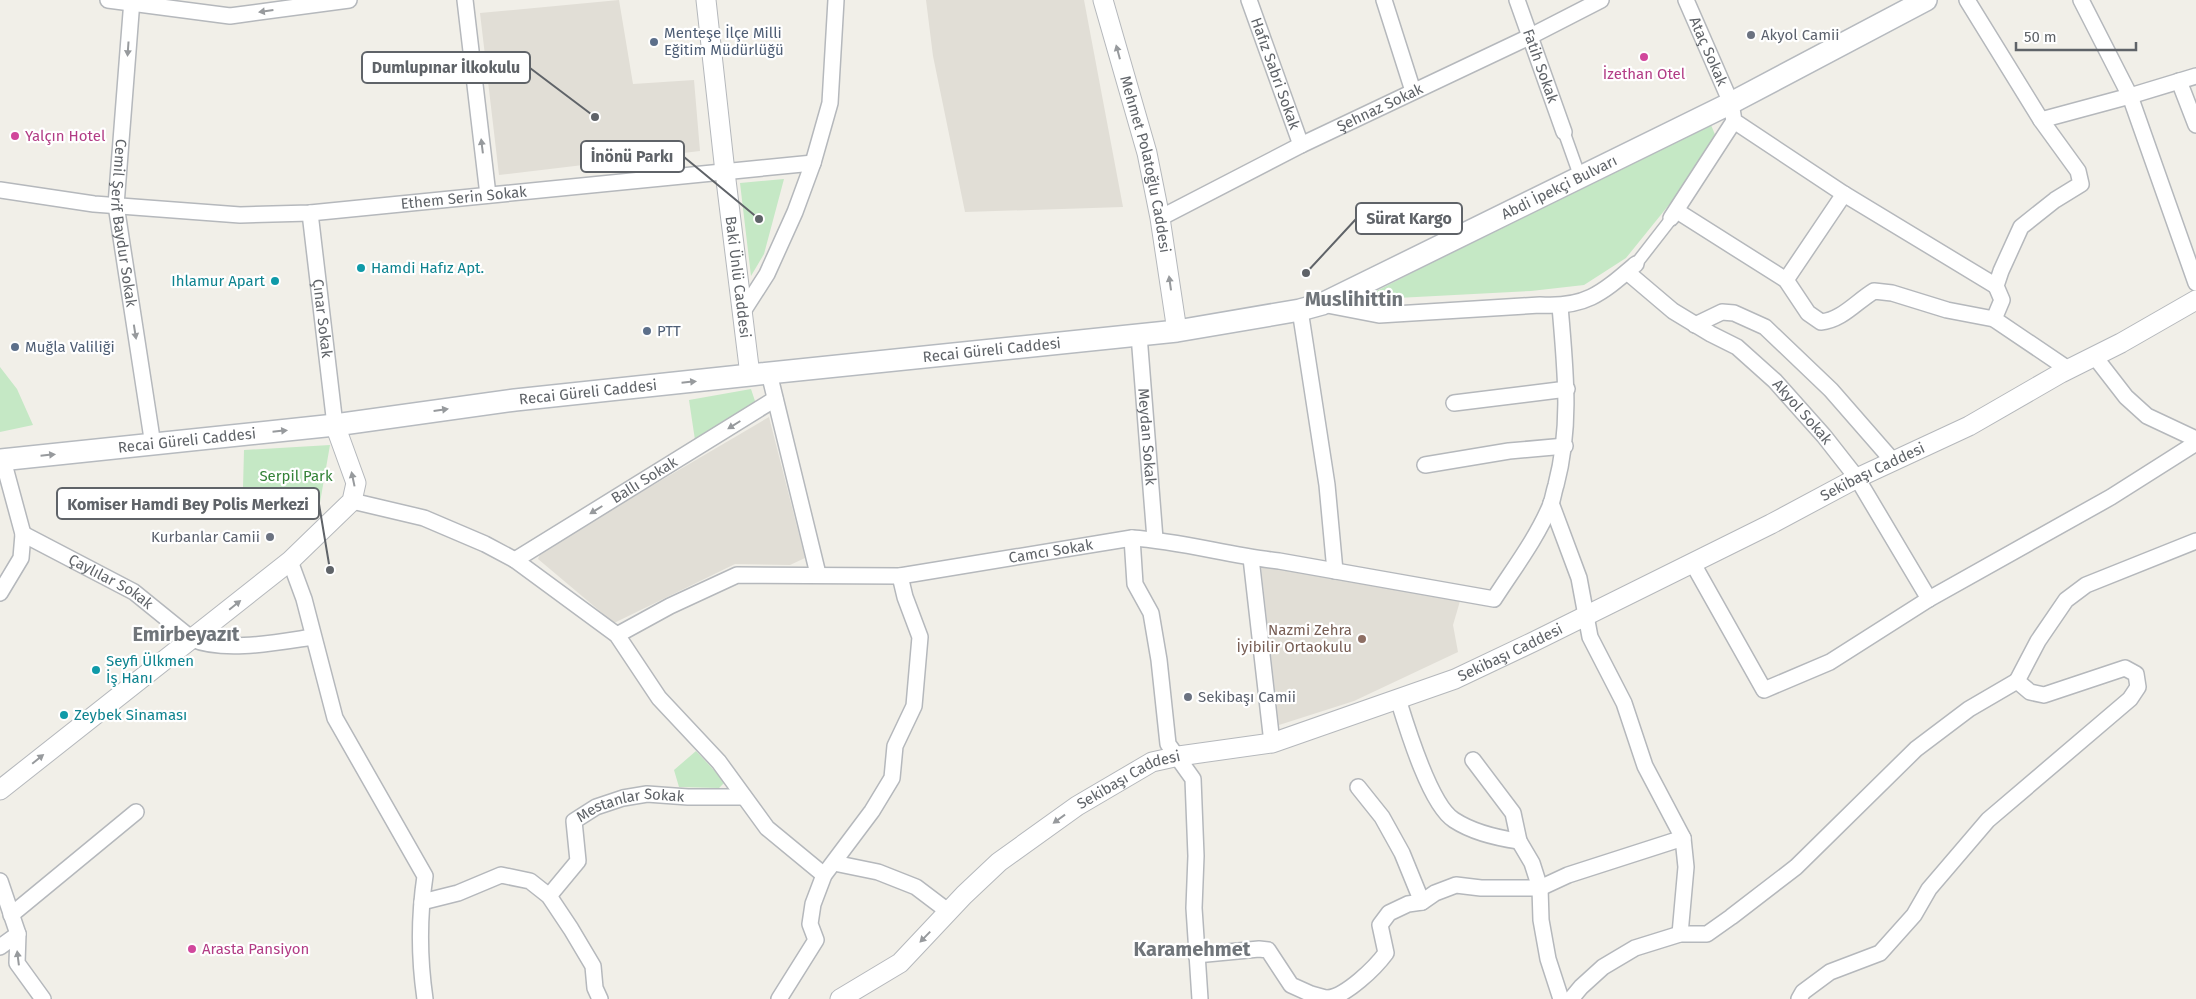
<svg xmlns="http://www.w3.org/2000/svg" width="2196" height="999" viewBox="0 0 2196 999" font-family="'Fira Sans',sans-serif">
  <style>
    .education { fill: #e1ded6 }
    .green { fill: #c5e8c5 }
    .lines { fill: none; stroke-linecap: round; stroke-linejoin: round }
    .pedestrian-casing { stroke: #b5b8bc; stroke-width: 14 }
    .minor-casing { stroke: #b5b8bc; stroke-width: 18 }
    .tertiary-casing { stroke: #b5b8bc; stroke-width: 21 }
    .secondary-casing { stroke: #b6babf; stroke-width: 24 }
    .pedestrian { stroke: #fff; stroke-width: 11 }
    .minor { stroke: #fff; stroke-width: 15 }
    .tertiary { stroke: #fff; stroke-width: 19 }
    .secondary { stroke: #fff; stroke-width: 21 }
    .oneway { fill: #979a9d }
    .worship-dot { fill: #6b7280; stroke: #fff; stroke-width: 2 }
    .service-dot { fill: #5c6f8a; stroke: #fff; stroke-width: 2 }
    .hotel-dot { fill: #d1479c; stroke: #fff; stroke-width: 2 }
    .culture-dot { fill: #0f9aa8; stroke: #fff; stroke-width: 2 }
    .education-dot { fill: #8d6e63; stroke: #fff; stroke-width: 2 }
    .labels { text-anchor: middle; stroke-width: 4.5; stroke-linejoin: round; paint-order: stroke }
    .service-label { font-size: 15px; fill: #4e5e75; stroke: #fff; text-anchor: start }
    .worship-label { font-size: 15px; fill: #5b616d; stroke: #fff; text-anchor: start }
    .street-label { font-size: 15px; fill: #5f6368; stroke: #fff }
    .hotel-label { font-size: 15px; fill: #b23c85; stroke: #fff; text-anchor: start }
    .culture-label { font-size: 15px; fill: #0d838f; stroke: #fff; text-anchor: start }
    .park-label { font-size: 15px; fill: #348238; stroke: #fff }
    .education-label { font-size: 15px; fill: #785e54; stroke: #fff; text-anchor: end }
    .district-label { font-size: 20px; font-weight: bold; fill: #70757a; stroke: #fff }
    .leader { fill: none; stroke: #5f6368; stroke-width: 2 }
    .callout-dot { fill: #5f6368; stroke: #fff; stroke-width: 2 }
    .callout { fill: #fff; stroke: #5f6368; stroke-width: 2 }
    .callout-label { font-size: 16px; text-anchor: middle; font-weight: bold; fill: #5f6368 }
  </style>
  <rect width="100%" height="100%" fill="#f1efe8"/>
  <!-- education -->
  <path class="education" d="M619,0L633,84L694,80L700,151L499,175L480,13Z
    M926,0H1084L1123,207L965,212L933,56Z
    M769,417L805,558L790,565L735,564L614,623L538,559L541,551Z
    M1261,566L1460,601L1453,625L1458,652L1354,701L1279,725Z"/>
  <!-- green -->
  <path class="green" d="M1709,120L1716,137L1689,180L1626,258L1584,285L1531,291L1359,300Z
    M784,179L764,254L751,276L740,183Z
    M0,367L17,389L33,425L0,432Z
    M751,389L756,404L695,440L689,400Z
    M330,445L318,514L243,488L244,450Z
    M696,751L725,782L719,788L679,787L674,770Z"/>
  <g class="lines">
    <!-- pedestrian casing -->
    <g class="pedestrian-casing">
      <path id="pedestrian" d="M1564,132L1580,177
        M1636,264L1671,219"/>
    </g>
    <!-- minor casing -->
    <g class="minor-casing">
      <g id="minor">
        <path d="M108,0L230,16L349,0"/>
        <path id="s1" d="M132,0L116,205L153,445"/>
        <path d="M465,0L488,195"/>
        <path id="s2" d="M1249,0L1301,145"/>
        <path d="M1384,0L1413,91"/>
        <path id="s3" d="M1517,0L1564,132"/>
        <path id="s4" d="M1686,0L1731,103L1734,121L1844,194L1996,286"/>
        <path d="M1967,0L2041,120L2078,171L2081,184L2055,200L2021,227L2001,271L1996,286L2002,300L1994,319"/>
        <path d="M2081,0L2130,96L2196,283"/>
        <path d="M2179,81L2196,125"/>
        <path d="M2041,120L2130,96L2196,76"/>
        <path id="s5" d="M0,190L94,204L240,215L310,213L813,163"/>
        <path d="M1677,211L1786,280L1808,313L1821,322C1842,320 1856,302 1874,291L1892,293L1947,310L1994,319L2068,369"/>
        <path id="s6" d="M310,213L335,425"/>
        <path id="s7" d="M1160,218L1301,145L1529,37L1601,0"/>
        <path d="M1671,218L1734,121"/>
        <path id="s8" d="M1627,272L1673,311L1711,334L1737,347L1775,381L1824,436L1857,478L1929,599"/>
        <path d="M1786,280L1844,194"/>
        <path d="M1322,304L1379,315L1540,305C1586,308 1602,293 1636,264"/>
        <path d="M1300,310L1327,485L1335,571"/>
        <path d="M742,313L767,274L795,212L813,163L830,103L836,0"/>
        <path d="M1695,325L1722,312L1734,313L1765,327L1831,390L1893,461"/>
        <path id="s9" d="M1139,335L1155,539"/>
        <path d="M2095,357L2126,397L2147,416L2196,439"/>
        <path d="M769,373L818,574"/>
        <path d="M1454,403L1567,389"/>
        <path d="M1425,465L1509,451L1565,446"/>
        <path d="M352,501L424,518L485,544L515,560L617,635L659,698L719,762L767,828L824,875"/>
        <path d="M1551,503L1579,578L1590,637L1624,703L1645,766L1683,838L1686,867L1680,934"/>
        <path id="s10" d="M23,534L134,592L192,639C224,653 279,642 313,637"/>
        <path d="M1132,538L1135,584L1151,613L1159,660L1168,744L1193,779L1196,856L1194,908L1200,999"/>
        <path d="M1251,558L1272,743"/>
        <path id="s11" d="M515,560L775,399"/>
        <path d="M290,561L304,599L335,718L425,876C419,916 419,958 425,999"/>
        <path d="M1692,562L1764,690L1830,662L1929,599L2111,497L2196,443"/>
        <path d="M0,593L21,558L23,534L3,460"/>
        <path id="s12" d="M617,635L670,606L737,575L900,576L1132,538C1182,541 1230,556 1279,561L1494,599C1514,568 1537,538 1551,504C1553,498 1554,491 1556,485C1572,424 1565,368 1560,306"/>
        <path d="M1398,699C1407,728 1430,805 1454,820C1474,833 1497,838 1519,841"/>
        <path d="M1473,760L1513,813L1519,841L1532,863L1540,888L1541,920L1548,959L1561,999"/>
        <path d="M1358,787L1382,817L1402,853L1422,902"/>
        <path d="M834,863L878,872L916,887L949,912"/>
        <path d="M0,881L18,934L17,963L43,999"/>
        <path id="s13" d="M549,896L578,861L574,821L596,807L623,798L647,794L688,797H744"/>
        <path d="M422,902L458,893L501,875L530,881L549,896L571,929L593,966L595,988L600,999"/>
        <path d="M11,915L136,812"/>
        <path d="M0,947L18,934"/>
        <path d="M1196,955L1259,949L1268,950L1291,985L1311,994L1329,999"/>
        <path d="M1328,998C1346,996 1375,968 1386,953L1380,925L1389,913L1408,904L1422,902L1435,893L1456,885L1481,888H1540L1568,875L1683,838"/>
        <path d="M779,999L816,940L810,924L813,904L824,875L872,811L892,778L895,746L914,706L920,637L905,597L900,576"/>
        <path d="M1571,999L1581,987L1603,967L1635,948L1680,934H1707L1731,917L1796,867L1916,749L1969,709L2017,681"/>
        <path d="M1799,999L1803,992L1830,972L1880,953L1914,915L1929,889L1988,820L2130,699L2138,687L2136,674L2125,668L2044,695L2030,692L2017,681L2038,641L2066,600L2086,585L2196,541"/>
      </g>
    </g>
    <!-- tertiary casing -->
    <g class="tertiary-casing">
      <g id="tertiary">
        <path id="s14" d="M706,0L725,172L750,375"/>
        <path id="s15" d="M1103,0L1147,153L1160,218L1177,331"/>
        <path d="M0,790L290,561L352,501L356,483L335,425"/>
        <path id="s16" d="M840,999L900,963L964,895L999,862L1077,806L1152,762L1179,756L1272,743L1455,679L1533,642L1771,524L1857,478L1969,426L2061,373L2121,343L2196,300"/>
      </g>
    </g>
    <!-- secondary casing -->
    <g class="secondary-casing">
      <g id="secondary">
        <path id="s17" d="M0,460L335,425L515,400L750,375L1177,331L1300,310L1322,304L1731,103L1926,0"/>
      </g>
    </g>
    <!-- pedestrian -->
    <use href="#pedestrian" class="pedestrian"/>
    <!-- minor -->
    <use href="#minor" class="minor"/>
    <!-- tertiary -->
    <use href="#tertiary" class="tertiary"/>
    <!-- secondary -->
    <use href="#secondary" class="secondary"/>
  </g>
  <!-- one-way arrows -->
  <defs><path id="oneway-solid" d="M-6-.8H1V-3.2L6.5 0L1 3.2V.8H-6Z" transform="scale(1.25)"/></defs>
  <g class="oneway">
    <use href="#oneway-solid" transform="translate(266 11) rotate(172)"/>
    <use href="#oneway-solid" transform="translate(128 49) rotate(94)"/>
    <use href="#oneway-solid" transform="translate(1118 52) rotate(-105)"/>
    <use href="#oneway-solid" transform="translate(482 146) rotate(-97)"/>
    <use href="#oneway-solid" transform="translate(1170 283) rotate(-98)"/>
    <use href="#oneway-solid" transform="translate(135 332) rotate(81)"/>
    <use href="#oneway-solid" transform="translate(689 382) rotate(-6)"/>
    <use href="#oneway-solid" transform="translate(441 410) rotate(-8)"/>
    <use href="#oneway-solid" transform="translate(734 425) rotate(148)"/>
    <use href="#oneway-solid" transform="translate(280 431) rotate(-6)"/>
    <use href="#oneway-solid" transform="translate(48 455) rotate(-6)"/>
    <use href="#oneway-solid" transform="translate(353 479) rotate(-102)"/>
    <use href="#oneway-solid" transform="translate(596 510) rotate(148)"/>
    <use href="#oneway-solid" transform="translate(235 605) rotate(-39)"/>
    <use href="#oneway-solid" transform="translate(38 759) rotate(-39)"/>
    <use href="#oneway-solid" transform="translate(1059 819) rotate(144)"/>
    <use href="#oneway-solid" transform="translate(925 937) rotate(134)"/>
    <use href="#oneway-solid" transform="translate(18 958) rotate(-97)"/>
  </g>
  <!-- markers -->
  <g class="worship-dot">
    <circle cx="1751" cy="35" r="5"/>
    <circle cx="270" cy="537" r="5"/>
    <circle cx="1188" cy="697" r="5"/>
  </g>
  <g class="service-dot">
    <circle cx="654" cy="42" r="5"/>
    <circle cx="647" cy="331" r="5"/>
    <circle cx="15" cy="347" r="5"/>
  </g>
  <g class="hotel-dot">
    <circle cx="1644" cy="57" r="5"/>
    <circle cx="15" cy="136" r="5"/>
    <circle cx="192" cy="949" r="5"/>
  </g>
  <g class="culture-dot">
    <circle cx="361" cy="268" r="5"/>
    <circle cx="275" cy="281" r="5"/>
    <circle cx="96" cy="670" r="5"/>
    <circle cx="64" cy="715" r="5"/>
  </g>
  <circle class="education-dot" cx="1362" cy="639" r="5"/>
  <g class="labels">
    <!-- service labels -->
    <g class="service-label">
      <text x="664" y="38">Menteşe İlçe Milli<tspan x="664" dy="17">Eğitim Müdürlüğü</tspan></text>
      <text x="657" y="336">PTT</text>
      <text x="25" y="352">Muğla Valiliği</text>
    </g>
    <!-- worship labels -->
    <g class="worship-label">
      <text x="1761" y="40">Akyol Camii</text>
      <text x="260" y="542" text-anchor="end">Kurbanlar Camii</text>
      <text x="1198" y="702">Sekibaşı Camii</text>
    </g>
    <!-- street labels -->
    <g class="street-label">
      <text dy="5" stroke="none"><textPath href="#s4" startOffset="56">Ataç Sokak</textPath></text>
      <text dy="5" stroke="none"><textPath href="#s3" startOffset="70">Fatih Sokak</textPath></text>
      <text dy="5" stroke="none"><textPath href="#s2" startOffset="78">Hafız Sabri Sokak</textPath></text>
      <text dy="5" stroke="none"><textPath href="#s7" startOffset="246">Şehnaz Sokak</textPath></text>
      <text dy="5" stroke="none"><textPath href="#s15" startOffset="170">Mehmet Polatoğlu Caddesi</textPath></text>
      <text dy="5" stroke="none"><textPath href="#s17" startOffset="1596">Abdi İpekçi Bulvarı</textPath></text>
      <text dy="5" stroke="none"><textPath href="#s5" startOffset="466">Ethem Serin Sokak</textPath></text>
      <text dy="5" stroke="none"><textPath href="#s1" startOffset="224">Cemil Şerif Baydur Sokak</textPath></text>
      <text dy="5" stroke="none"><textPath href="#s14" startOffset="279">Baki Ünlü Caddesi</textPath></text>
      <text dy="5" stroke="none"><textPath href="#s6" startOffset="106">Çınar Sokak</textPath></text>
      <text dy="5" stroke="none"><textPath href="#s17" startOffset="998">Recai Güreli Caddesi</textPath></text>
      <text dy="5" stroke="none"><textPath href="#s17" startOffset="592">Recai Güreli Caddesi</textPath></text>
      <text dy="5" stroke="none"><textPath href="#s8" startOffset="226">Akyol Sokak</textPath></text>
      <text dy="5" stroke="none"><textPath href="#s9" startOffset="102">Meydan Sokak</textPath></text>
      <text dy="5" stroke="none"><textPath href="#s17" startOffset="188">Recai Güreli Caddesi</textPath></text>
      <text dy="5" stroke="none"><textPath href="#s16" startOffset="1176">Sekibaşı Caddesi</textPath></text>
      <text dy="5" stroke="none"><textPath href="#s11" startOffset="152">Ballı Sokak</textPath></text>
      <text dy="5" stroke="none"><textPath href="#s12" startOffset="450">Camcı Sokak</textPath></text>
      <text dy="5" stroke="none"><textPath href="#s10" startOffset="100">Çaylılar Sokak</textPath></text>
      <text dy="5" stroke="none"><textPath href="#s16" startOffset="771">Sekibaşı Caddesi</textPath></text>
      <text dy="5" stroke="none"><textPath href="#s16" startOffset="366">Sekibaşı Caddesi</textPath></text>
      <text dy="5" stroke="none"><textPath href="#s13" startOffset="146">Mestanlar Sokak</textPath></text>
    </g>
    <!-- hotel labels -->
    <g class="hotel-label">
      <text x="1644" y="79" text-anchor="middle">İzethan Otel</text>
      <text x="25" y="141">Yalçın Hotel</text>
      <text x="202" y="954">Arasta Pansiyon</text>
    </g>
    <!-- culture labels -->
    <g class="culture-label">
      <text x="371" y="273">Hamdi Hafız Apt.</text>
      <text x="265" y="286" text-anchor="end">Ihlamur Apart</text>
      <text x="106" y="666">Seyfi Ülkmen<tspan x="106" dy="17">İş Hanı</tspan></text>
      <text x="74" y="720">Zeybek Sinaması</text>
    </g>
    <!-- park labels -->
    <g class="park-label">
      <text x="296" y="481">Serpil Park</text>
    </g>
    <!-- education labels -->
    <g class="education-label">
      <text x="1352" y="635">Nazmi Zehra<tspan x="1352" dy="17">İyibilir Ortaokulu</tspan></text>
    </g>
    <!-- district labels -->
    <g class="district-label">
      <text x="1354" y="306">Muslihittin</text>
      <text x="186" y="641">Emirbeyazıt</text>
      <text x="1192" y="956">Karamehmet</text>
    </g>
  </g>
  <!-- callouts -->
  <path class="leader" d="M595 117L530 68M759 219L684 157M1306 273L1356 219M330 570L319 504"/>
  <g class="callout-dot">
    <circle cx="595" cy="117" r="5"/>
    <circle cx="759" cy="219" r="5"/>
    <circle cx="1306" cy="273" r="5"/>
    <circle cx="330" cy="570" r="5"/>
  </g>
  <g class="callout">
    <rect x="362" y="52" width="168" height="31" rx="5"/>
    <rect x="581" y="141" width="103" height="31" rx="5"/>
    <rect x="1356" y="203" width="106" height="31" rx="5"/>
    <rect x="57" y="488" width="262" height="31" rx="5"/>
  </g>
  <g class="callout-label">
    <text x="446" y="73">Dumlupınar İlkokulu</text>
    <text x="632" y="162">İnönü Parkı</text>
    <text x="1409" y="224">Sürat Kargo</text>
    <text x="188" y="510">Komiser Hamdi Bey Polis Merkezi</text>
  </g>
  <!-- scale -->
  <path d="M2016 42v8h120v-8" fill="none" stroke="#5f6368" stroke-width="2.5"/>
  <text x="2024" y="42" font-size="15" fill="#5f6368" stroke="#ffffff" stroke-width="4" paint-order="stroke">50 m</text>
</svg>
